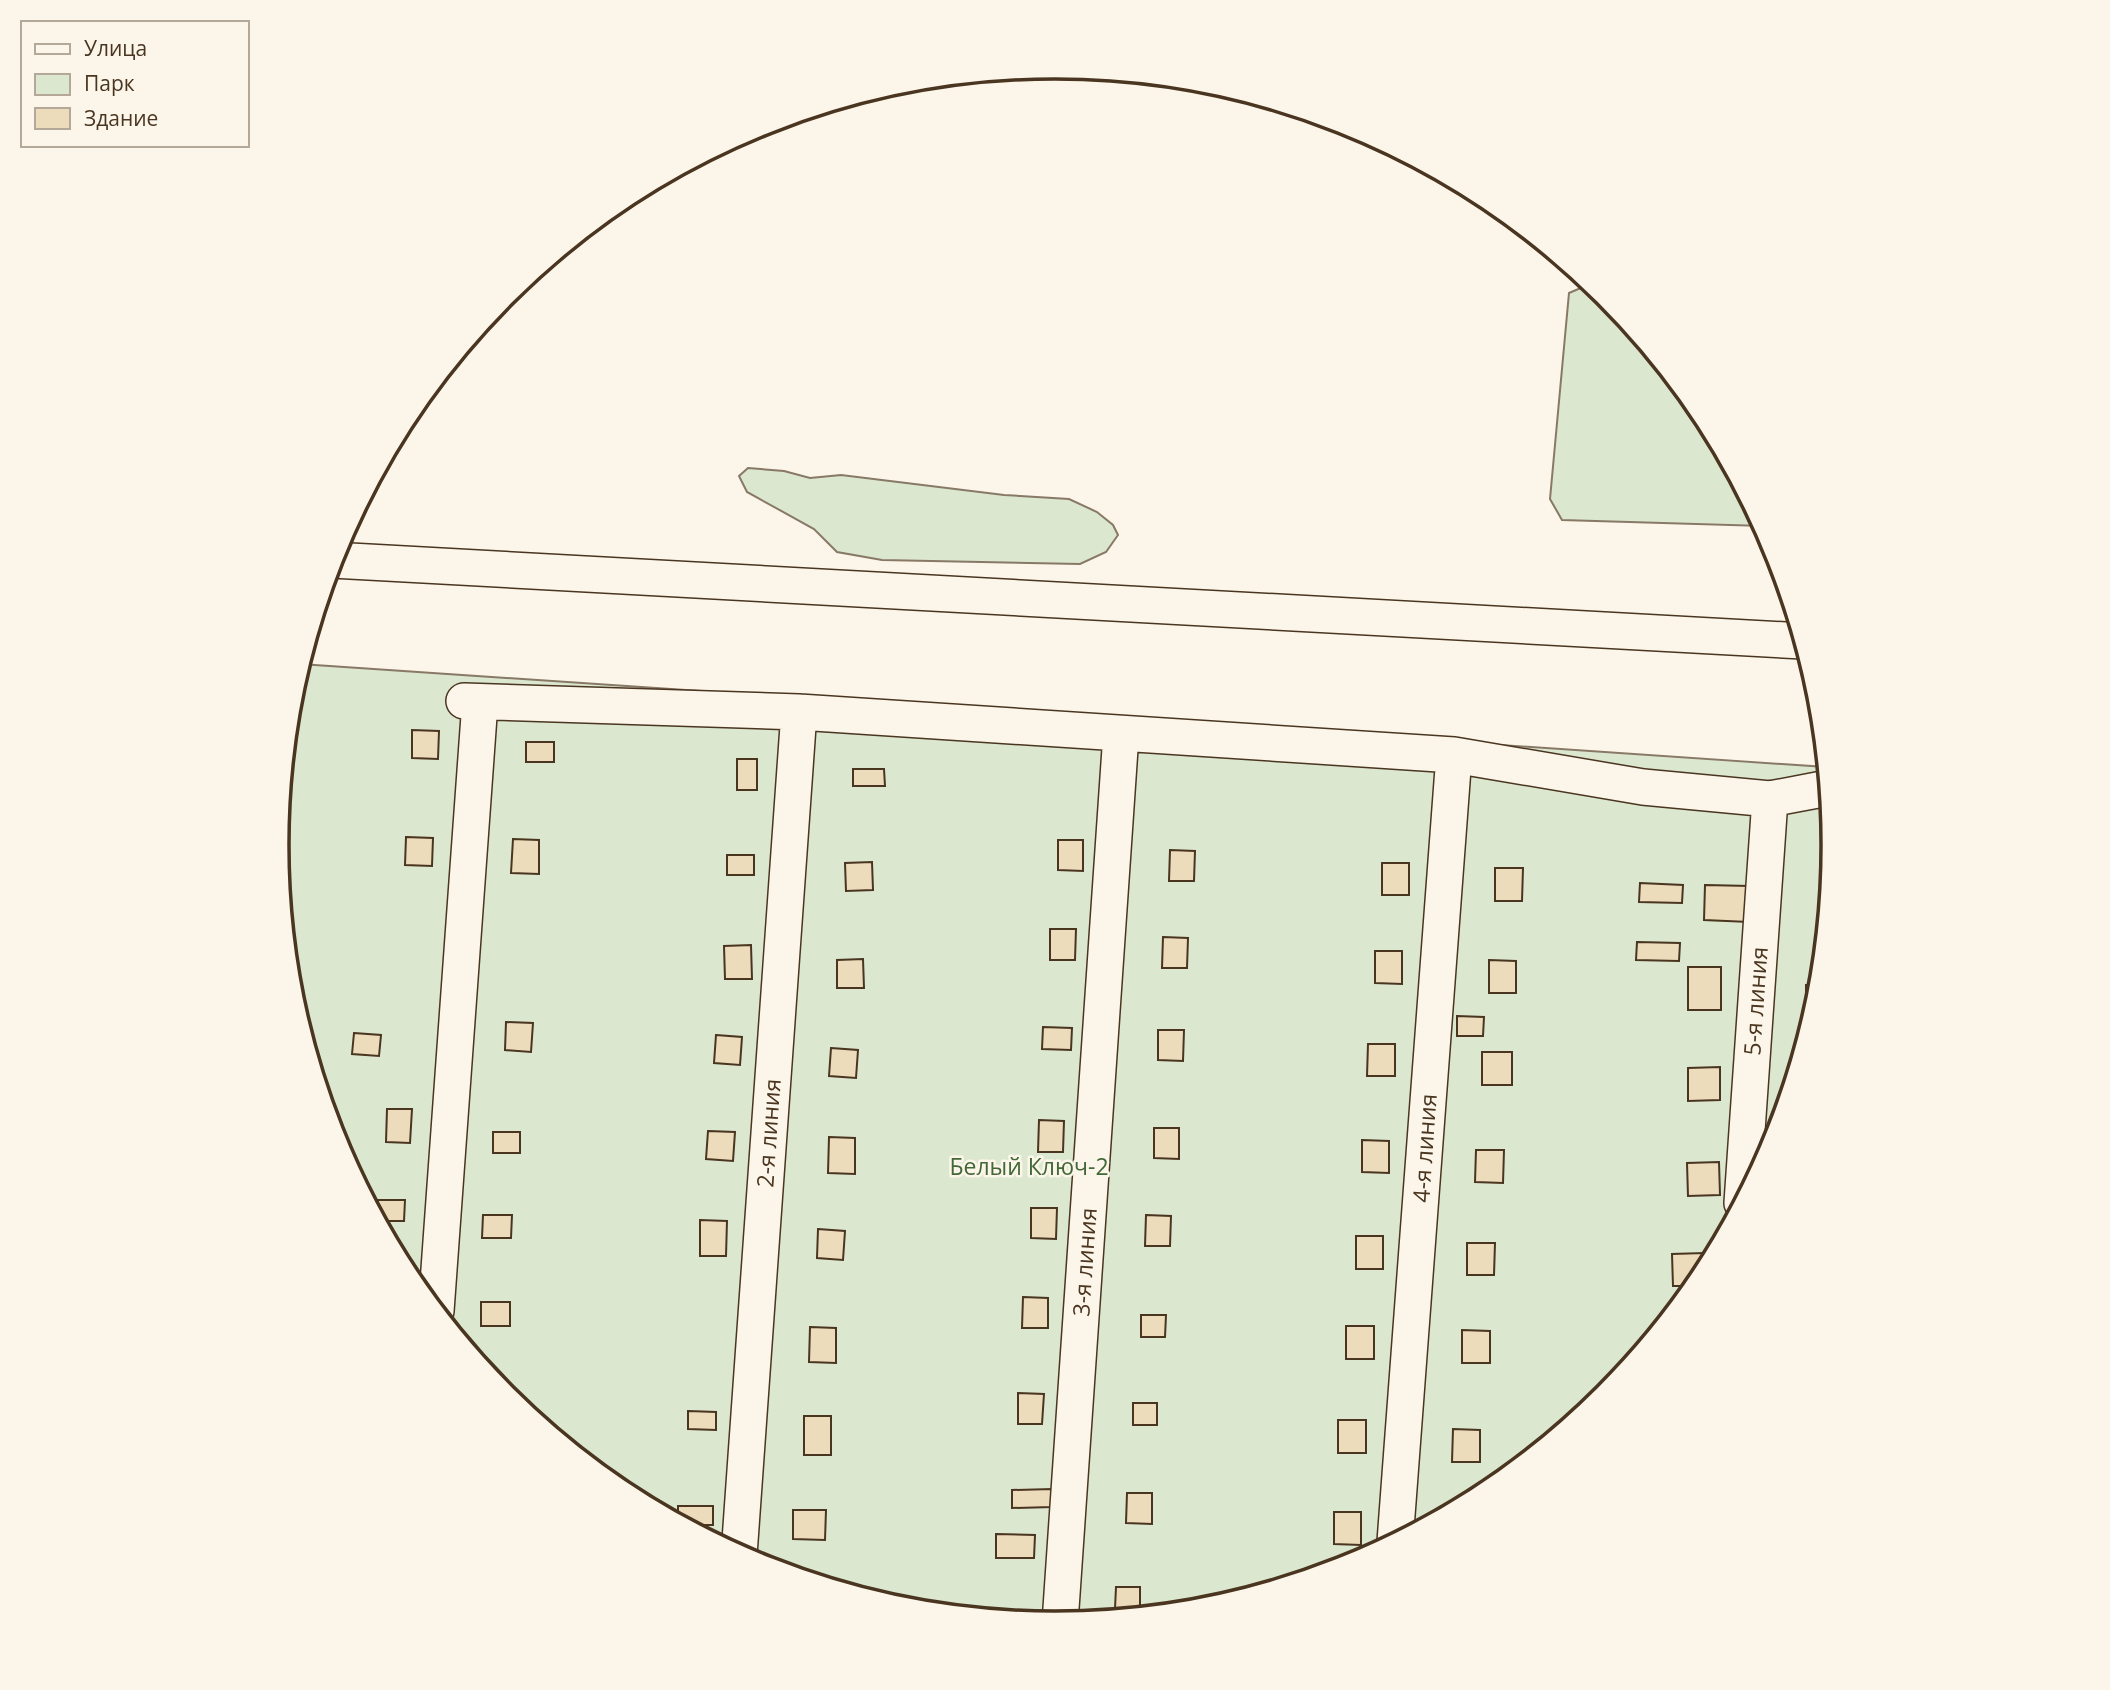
<svg xmlns="http://www.w3.org/2000/svg" width="2110" height="1690" viewBox="0 0 2110 1690" font-family="'Open Sans',sans-serif">
  <style>
    .green { fill: #dce7d0; stroke: #887966; stroke-width: 2 }
    .building { fill: #ecdcbc; stroke: #4a3520; stroke-width: 2 }
    .lines { fill: none; stroke-linecap: round; stroke-linejoin: round }
    .minor-casing { stroke: #4a3520; stroke-width: 38 }
    .minor { stroke: #fbf6e9; stroke-width: 35 }
    .labels { text-anchor: middle; stroke-width: 5; stroke-linejoin: round; paint-order: stroke }
    .street-label { font-size: 23px; fill: #4a3520; stroke: #fbf6e9 }
    .park-label { font-size: 23px; fill: #436837; stroke: #fbf6e9 }
    .rim { fill: none; stroke: #4a3520; stroke-width: 3.5 }
  </style>
  <rect width="100%" height="100%" fill="#fbf6e9"/>
  <!-- green -->
  <path class="green" d="M1583,287H1597L1606,295L1703,413L1763,526L1562,520L1550,499L1569,293Z
    M748,468L784,471L810,478L841,475L1004,495L1069,499L1097,512L1113,525L1118,535L1106,552L1080,564L882,560L837,552L814,529L747,492L739,476Z
    M300,664L1826,767L1833,845L1818,997L1774,1143L1702,1278L1605,1396L1487,1493L1353,1564L1206,1609L1055,1623L903,1608L757,1564L622,1492L504,1395L407,1277L336,1143L291,996L277,845L292,693Z"/>
  <!-- building -->
  <path class="building" d="M412,730L439,731L438,759L412,758Z
    M526,742H554V762H526Z
    M737,759H757V790H737Z
    M853,769H884L885,786H853Z
    M1827,798H1829L1833,837H1827Z
    M406,837L433,838L432,866L405,865Z
    M513,839L539,840V874L511,873Z
    M1058,840H1083V871L1058,870Z
    M1170,850L1195,851L1194,881H1169Z
    M727,855H754V875H727Z
    M872,862L873,890L846,891L845,863Z
    M1382,863H1409V895H1382Z
    M1495,868H1523L1522,901H1495Z
    M1640,883L1683,885L1682,903L1639,902Z
    M1705,885L1750,886L1749,922L1704,920Z
    M1050,929H1076L1075,960H1050Z
    M1163,937L1188,938L1187,968H1162Z
    M1637,942L1680,943L1679,961L1636,960Z
    M751,945L752,979H725L724,946Z
    M1375,951H1402V984L1375,983Z
    M863,959L864,988H837V960Z
    M1489,960L1516,961V993H1489Z
    M1688,967H1721V1010H1688Z
    M1806,985H1820L1812,1018H1806Z
    M1457,1016L1484,1017L1483,1036H1457Z
    M506,1022L533,1023L531,1052L505,1050Z
    M1043,1027L1072,1028L1071,1050L1042,1049Z
    M1158,1030H1184L1183,1061L1158,1060Z
    M354,1033L381,1035L379,1056L352,1054Z
    M716,1035L742,1037L740,1065L714,1063Z
    M1368,1044H1395V1076H1367Z
    M831,1048L858,1050L856,1078L829,1076Z
    M1482,1052H1512V1085H1482Z
    M1720,1067V1100L1688,1101V1068Z
    M387,1109H412L410,1143L386,1142Z
    M1039,1120L1064,1121L1063,1152H1038Z
    M1154,1128H1179V1159L1154,1158Z
    M708,1131L735,1132L733,1161L706,1159Z
    M493,1132H520V1153H493Z
    M829,1137L855,1138V1174L828,1173Z
    M1362,1140L1389,1141V1173L1362,1172Z
    M1476,1150H1504L1503,1183L1475,1182Z
    M1719,1162L1720,1195L1688,1196L1687,1163Z
    M378,1200H405L404,1221H378Z
    M1031,1208H1057L1056,1239L1031,1238Z
    M483,1215H512L511,1238H482Z
    M1146,1215L1171,1216L1170,1246H1145Z
    M700,1220L727,1221L726,1256H700Z
    M818,1229L845,1231L843,1260L817,1258Z
    M1356,1236H1383V1269H1356Z
    M1467,1243H1495L1494,1275H1467Z
    M1704,1253L1705,1273L1696,1286H1673L1672,1254Z
    M1023,1297L1048,1298V1328H1022Z
    M481,1302H510V1326H481Z
    M1141,1315H1166L1165,1337H1141Z
    M1346,1326H1374V1359H1346Z
    M810,1327L836,1328V1363L809,1362Z
    M1462,1330L1490,1331V1363H1462Z
    M1018,1393L1044,1394L1042,1424H1018Z
    M1133,1403H1157V1425H1133Z
    M688,1411L716,1412V1430L688,1429Z
    M804,1416H831V1455H804Z
    M1338,1420H1366V1453H1338Z
    M1453,1429L1480,1430V1462H1452Z
    M1052,1489V1507L1012,1508V1490Z
    M1127,1493H1152V1524L1126,1523Z
    M678,1506H713V1525H683L678,1522Z
    M793,1510H826L825,1540L793,1539Z
    M1334,1512H1361V1545L1334,1544Z
    M996,1534L1035,1535L1034,1558H996Z
    M1116,1587H1140V1609H1115Z"/>
  <g class="lines">
    <!-- minor casing -->
    <g class="minor-casing">
      <path id="minor" d="M332,560L1803,641
        M464,701L799,712L1454,755L1643,787L1770,799L1828,788
        M1742,1203L1770,799
        M436,1311L480,702
        M1395,1542L1454,755
        M739,1555L799,712
        M1060,1623L1121,734"/>
    </g>
    <!-- minor -->
    <use href="#minor" class="minor"/>
  </g>
  <g class="labels">
    <!-- street labels -->
    <g class="street-label">
      <text transform="translate(1756 1001) rotate(-86)" y="8">5-я линия</text>
      <text transform="translate(769 1133) rotate(-86)" y="8">2-я линия</text>
      <text transform="translate(1425 1148) rotate(-86)" y="8">4-я линия</text>
      <text transform="translate(1085 1262) rotate(-86)" y="8">3-я линия</text>
    </g>
    <!-- park labels -->
    <g class="park-label">
      <text x="1029" y="1175">Белый Ключ-2</text>
    </g>
  </g>
  <!-- crop -->
  <path d="M0 0H2110V1690H0ZM289 845a766 766 0 1 1 1532 0a766 766 0 1 1-1532 0Z" fill="#fbf6e9" fill-rule="evenodd"/>
  <path class="rim" d="M289 845a766 766 0 1 1 1532 0a766 766 0 1 1-1532 0Z"/>
  <!-- legend -->
  <rect x="21" y="21" width="228" height="126" fill="#fbf6e9" stroke="#b4a999" stroke-width="2"/>
  <rect x="35" y="44" width="35" height="10" fill="#fbf6e9" stroke="#b4a999" stroke-width="2"/>
  <text x="84" y="56" font-size="21" fill="#4a3520">Улица</text>
  <rect x="35" y="74" width="35" height="21" fill="#dce7d0" stroke="#b4a999" stroke-width="2"/>
  <text x="84" y="91" font-size="21" fill="#4a3520">Парк</text>
  <rect x="35" y="108" width="35" height="21" fill="#ecdcbc" stroke="#b4a999" stroke-width="2"/>
  <text x="84" y="126" font-size="21" fill="#4a3520">Здание</text>
</svg>
